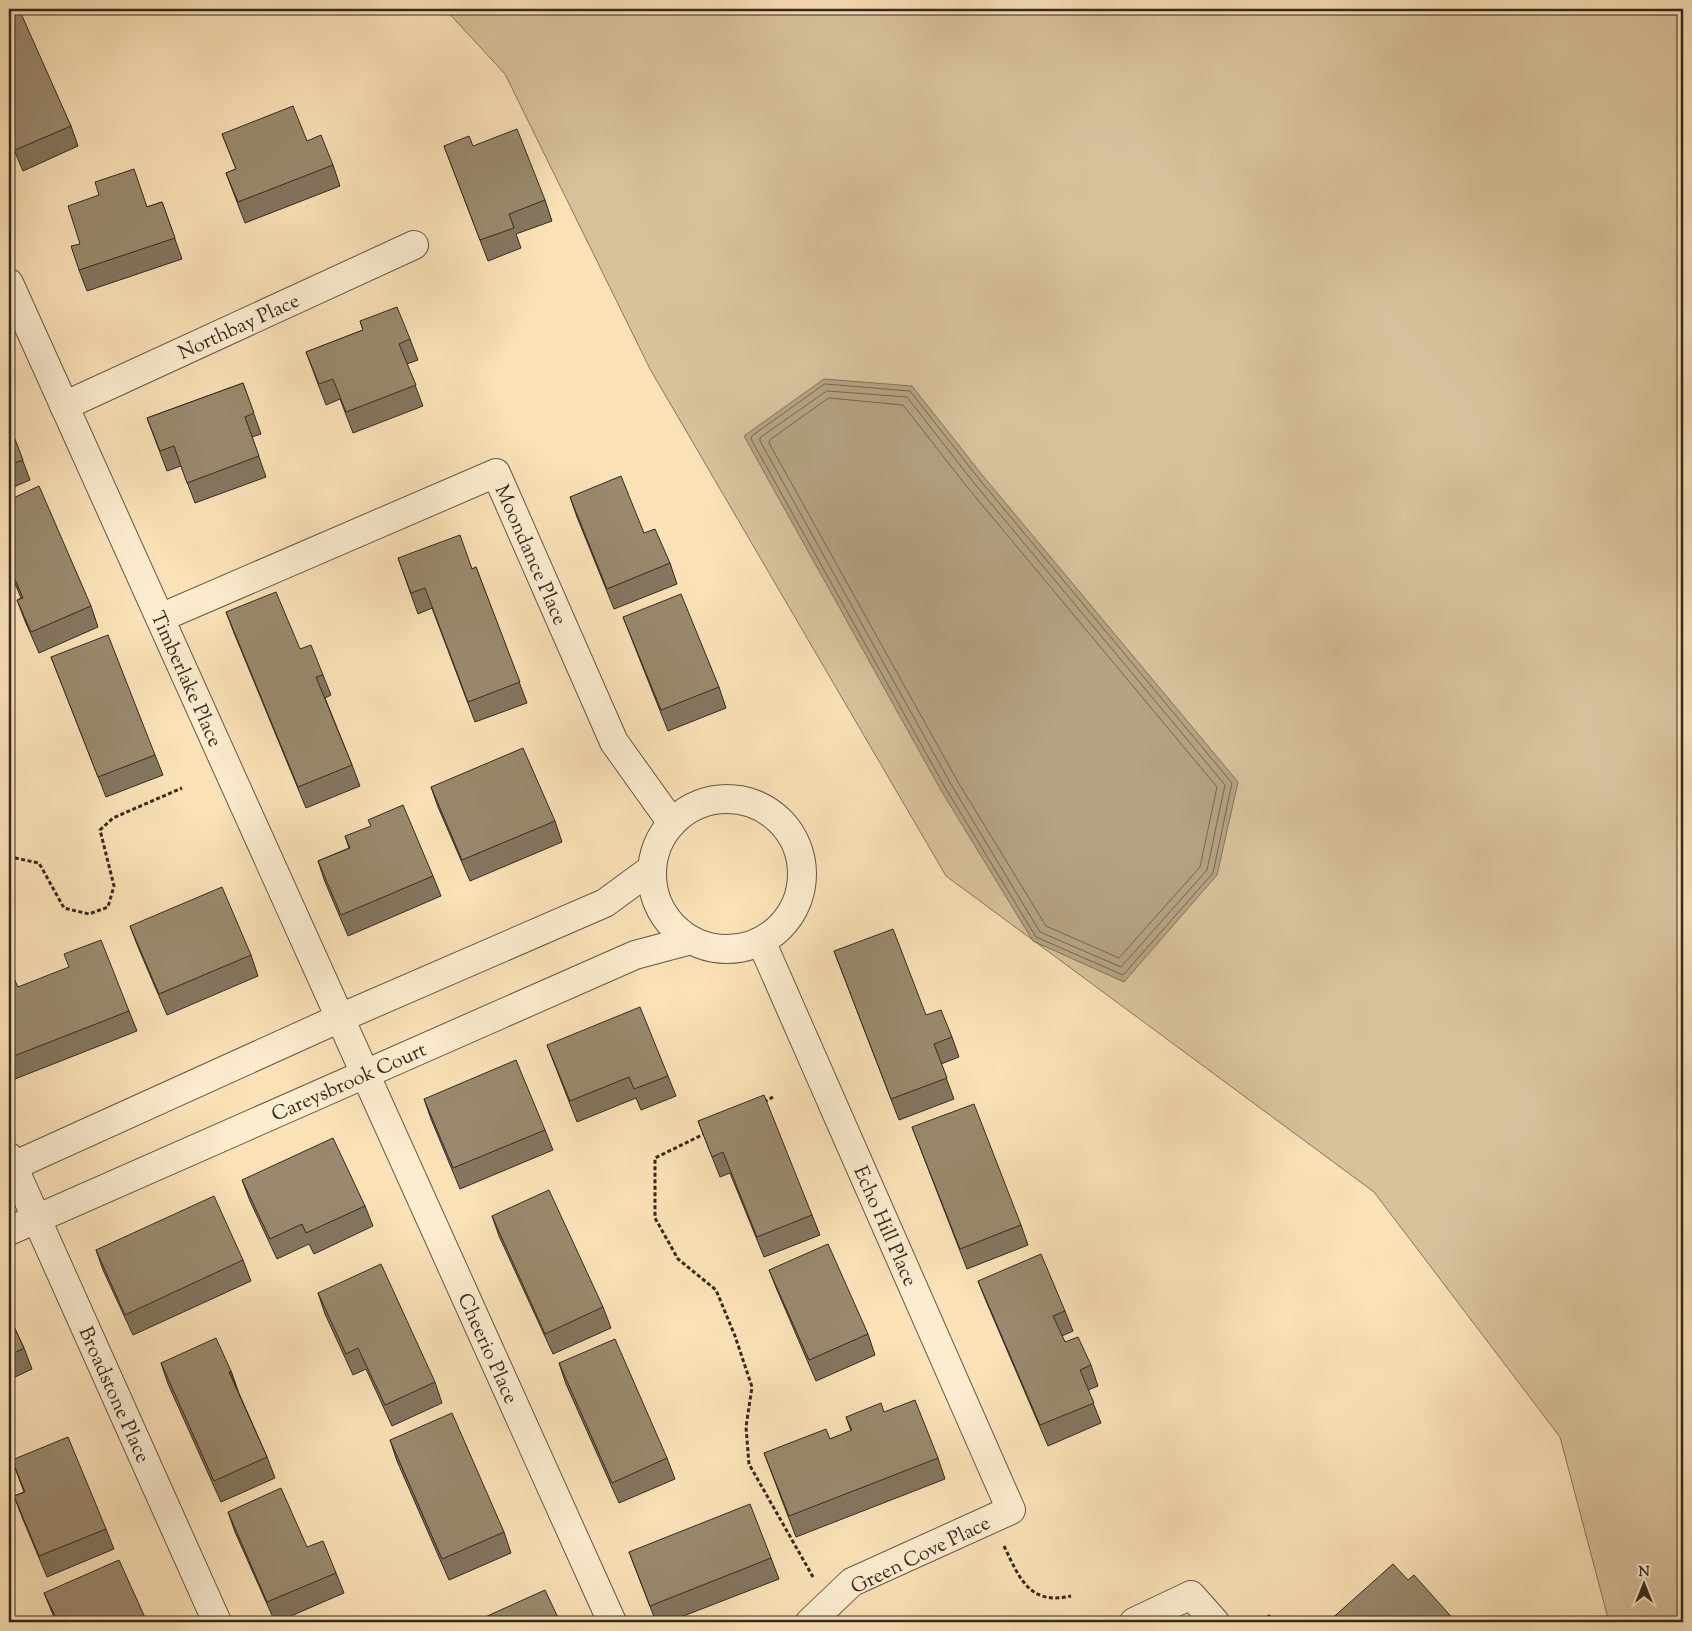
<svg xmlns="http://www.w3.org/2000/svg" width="1692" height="1631" viewBox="0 0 1692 1631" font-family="'Sorts Mill Goudy',serif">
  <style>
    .green { fill: #d8c29c; stroke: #86765e }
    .water { fill: #b6a383; stroke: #82735b }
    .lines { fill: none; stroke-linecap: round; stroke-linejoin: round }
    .shore { stroke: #746652; stroke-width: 1 }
    .minor-casing { stroke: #655846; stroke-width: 30 }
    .path { stroke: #332a20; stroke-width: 3; stroke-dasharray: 4 2.5; stroke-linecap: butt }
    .minor { stroke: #fcecd0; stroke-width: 28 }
    .wall { fill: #84765f; stroke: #332a20 }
    .shaded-wall { fill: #6c604d; stroke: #332a20 }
    .building { fill: #9a896e; stroke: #332a20 }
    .labels { text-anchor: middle; stroke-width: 4; stroke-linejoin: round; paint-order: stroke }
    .street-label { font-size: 20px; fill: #332a20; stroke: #fcecd0 }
  </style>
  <rect width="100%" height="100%" fill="#fae1b6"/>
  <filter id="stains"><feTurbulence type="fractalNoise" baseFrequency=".004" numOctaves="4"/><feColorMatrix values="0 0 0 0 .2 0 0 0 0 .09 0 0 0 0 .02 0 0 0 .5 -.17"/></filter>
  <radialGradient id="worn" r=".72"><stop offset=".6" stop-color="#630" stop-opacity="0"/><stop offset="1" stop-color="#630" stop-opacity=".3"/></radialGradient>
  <!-- green -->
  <path class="green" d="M445,9H1683V1622H1609L1560,1437L1374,1192L946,876L650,369L505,74Z"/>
  <!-- water -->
  <path class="water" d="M824,379L912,386L983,476L1238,782L1217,875L1124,982L1033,941L942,792L744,436Z"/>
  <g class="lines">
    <!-- shore -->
    <path class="shore" d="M825,384L910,391L979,479L1232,783L1213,873L1123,975L1036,937L946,789L751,439L752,436Z
      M827,391L907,397L974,483L1225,785L1207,870L1121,967L1040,932L952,786L760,441V438Z
      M829,398L903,405L968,488L1217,787L1200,867L1119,958L1046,926L958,782L769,443L770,440Z"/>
    <!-- minor casing -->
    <g class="minor-casing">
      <g id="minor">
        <path id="s1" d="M9,283L612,1622"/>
        <path id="s2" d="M64,406L414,245"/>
        <path id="s3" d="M160,618L496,473L614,742L672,823"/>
        <circle cx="727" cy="874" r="75"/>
        <path id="s4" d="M761,941L1011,1510L852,1582L810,1622"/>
        <path id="s5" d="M9,1157L217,1622"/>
        <path d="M9,1168L340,1018L605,903L650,870"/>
        <path id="s6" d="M9,1231L635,955L691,940"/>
        <path d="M1134,1622L1191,1595L1215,1622"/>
      </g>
    </g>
    <!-- path -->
    <path class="path" d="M9,861L15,858L39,863L64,908L89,914L108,907L114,886L100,830L113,818L182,788
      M764,1102L773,1097
      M706,1133L655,1158V1218L678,1259L716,1290L735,1336L752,1387L746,1427L749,1464L813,1577
      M1004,1546C1019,1577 1029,1606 1071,1596
      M1262,1622L1271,1615"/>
    <!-- minor -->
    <use href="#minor" class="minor"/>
  </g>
  <!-- wall -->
  <path class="wall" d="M9,9L71,126L78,146L23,171L9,138Z
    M222,134L307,141L333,165L340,186L245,223L226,173L236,169Z
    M444,146H473L545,200L552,221L516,234L521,248L488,261Z
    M162,202L182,259L87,291L79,270L80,244L147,207Z
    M360,321L410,339L418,360L407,364L423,406L353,433L340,399L326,405L306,352L363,330Z
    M243,383L261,434L252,437L266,477L195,503L181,466L167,471L147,418Z
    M9,424L30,480L9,489Z
    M570,497L644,533L670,563L677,584L614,609L577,517Z
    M9,500L91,606L98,627L39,653L25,621L17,600L21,598L9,569Z
    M398,558L472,569L476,567L527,703L475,722L432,608L418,614Z
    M226,612L300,649L323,675L331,695L325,698L352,765L360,786L306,808L234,633Z
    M623,617L719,687L726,708L668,731Z
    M51,657L155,755L163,775L106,797Z
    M431,787L555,821L562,842L470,881L438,807Z
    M345,836L433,876L441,896L348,936L325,882L318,861L349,848Z
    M130,926L251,955L258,976L167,1015L138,947Z
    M834,951L926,1015L952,1037L959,1057L941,1064L954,1099L899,1120Z
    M9,978L18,987L129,1011L137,1031L15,1079L9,1063Z
    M547,1045L668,1076L676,1096L641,1110L636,1098L577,1122Z
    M424,1099L545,1130L553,1150L460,1189L431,1119Z
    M698,1121L812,1215L820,1235L764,1257L730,1173L720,1177Z
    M912,1127L1021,1225L1028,1245L967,1269Z
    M242,1180L365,1206L373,1226L314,1254L309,1244L277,1259L250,1201Z
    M492,1216L603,1307L611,1328L553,1354L499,1236Z
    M96,1250L243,1260L251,1281L133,1335L103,1270Z
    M769,1270L868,1334L875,1355L816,1381L777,1290Z
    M978,1281L1065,1311L1073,1331L1062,1336L1065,1342L1091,1365L1098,1386L1088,1390L1101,1423L1048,1446L986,1301Z
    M318,1293L435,1382L442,1403L392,1426L366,1369L353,1375L325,1314Z
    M9,1316L24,1348L32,1369L9,1380Z
    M161,1363L231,1371L238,1391L267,1457L275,1478L221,1502L168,1384Z
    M559,1363L667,1458L675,1479L619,1503L566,1384Z
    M884,1412L938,1458L945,1479L796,1537L764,1453L830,1439L851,1431L846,1417Z
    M390,1440L504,1532L511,1553L449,1580L397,1461Z
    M12,1460L106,1529L114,1549L47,1577L22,1517L14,1496L24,1492Z
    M228,1512L307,1547L336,1573L344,1593L277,1622H275L235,1532Z
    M629,1552L771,1558L779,1579L668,1622H656Z
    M44,1593L147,1622H56Z"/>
  <!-- shaded-wall -->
  <path class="shaded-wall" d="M231,1371L238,1391L229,1372Z"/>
  <!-- building -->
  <path class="building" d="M9,9H19L71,126L15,150L9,135Z
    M293,106L307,141L321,135L333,165L238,202L226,173L236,169L222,134Z
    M517,129L545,200L509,214L514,228L480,240L444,146L469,136L473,146Z
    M134,169L147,207L162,202L175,238L79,270L71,246L80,244L68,206L99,195L95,182Z
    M397,307L410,339L399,344L416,385L346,412L333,379L319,384L306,352L363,330L360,321Z
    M243,383L254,413L245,417L259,456L187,483L174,446L160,451L147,418Z
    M9,424L23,460L9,465Z
    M621,476L644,533L655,529L670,563L607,589L570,497Z
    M39,486L91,606L31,632L17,600L23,598L9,566V500Z
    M460,535L472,569L476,567L520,682L468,702L425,588L411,593L398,558Z
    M276,592L300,649L311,645L323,675L316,677L352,765L298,787L226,612Z
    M681,594L719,687L661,710L623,617Z
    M108,635L155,755L98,777L51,657Z
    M523,748L555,821L462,860L431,787Z
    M403,805L433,876L341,915L318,861L350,848L345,836L371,826L368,820Z
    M222,887L251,955L159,994L130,926Z
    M893,929L926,1015L941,1010L952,1037L934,1044L947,1078L891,1099L834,951Z
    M101,940L129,1011L9,1058V978L13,976L18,987L69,967L64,954Z
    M640,1007L668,1076L634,1089L629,1077L570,1101L547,1045Z
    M516,1060L545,1130L453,1168L424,1099Z
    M764,1095L812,1215L757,1237L723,1152L712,1157L698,1121Z
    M974,1104L1021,1225L960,1249L912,1127Z
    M333,1138L365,1206L306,1233L302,1224L270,1239L242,1180Z
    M549,1190L603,1307L545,1334L492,1216Z
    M214,1196L243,1260L125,1315L96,1250Z
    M828,1244L868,1334L809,1360L769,1270Z
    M1041,1254L1065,1311L1053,1316L1065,1342L1078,1337L1091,1365L1080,1370L1094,1403L1040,1425L978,1281Z
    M381,1264L435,1382L385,1405L358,1348L346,1354L318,1293Z
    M9,1316L24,1348L9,1356Z
    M216,1338L231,1371L229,1372L267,1457L214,1481L161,1363Z
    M615,1339L667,1458L612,1483L559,1363Z
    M915,1400L938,1458L789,1516L764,1453L826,1429L830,1439L852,1430L846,1417L881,1403L884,1412Z
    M452,1413L504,1532L442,1559L390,1440Z
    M68,1437L106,1529L39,1556L14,1496L25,1492L12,1460Z
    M281,1488L307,1547L323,1541L336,1573L267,1602L228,1512Z
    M750,1504L771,1558L650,1606L629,1552Z
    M119,1560L147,1622H81L79,1617L67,1622H58L44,1593Z
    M1393,1564L1408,1580L1414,1575L1456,1622H1328Z
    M545,1590L560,1622H474Z"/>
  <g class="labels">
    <!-- street labels -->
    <g class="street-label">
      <text dy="7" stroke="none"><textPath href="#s2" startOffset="192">Northbay Place</textPath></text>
      <text dy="7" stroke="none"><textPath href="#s3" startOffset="455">Moondance Place</textPath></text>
      <text dy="7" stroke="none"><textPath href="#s1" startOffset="434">Timberlake Place</textPath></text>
      <text dy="7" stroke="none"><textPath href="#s6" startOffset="371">Careysbrook Court</textPath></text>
      <text dy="7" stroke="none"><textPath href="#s4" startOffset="311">Echo Hill Place</textPath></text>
      <text dy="7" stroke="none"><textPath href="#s1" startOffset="1168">Cheerio Place</textPath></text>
      <text dy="7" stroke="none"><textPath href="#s5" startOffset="260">Broadstone Place</textPath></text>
      <text transform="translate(920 1554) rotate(-26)" y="7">Green Cove Place</text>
    </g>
  </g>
  <!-- margin -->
  <rect width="1692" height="1631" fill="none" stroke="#fae1b6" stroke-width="30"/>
  <rect x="10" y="10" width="1672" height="1611" fill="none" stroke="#332a20" stroke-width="2.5"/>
  <rect x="15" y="15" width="1662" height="1601" fill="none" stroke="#332a20"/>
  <!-- north arrow -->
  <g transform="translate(1644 1584)" stroke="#fcecd0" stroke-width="4" paint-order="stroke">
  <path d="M0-4L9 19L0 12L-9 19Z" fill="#332a20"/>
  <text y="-8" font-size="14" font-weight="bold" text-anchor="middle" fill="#332a20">N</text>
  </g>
  <rect width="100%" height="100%" filter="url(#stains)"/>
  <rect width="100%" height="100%" fill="url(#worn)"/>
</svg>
